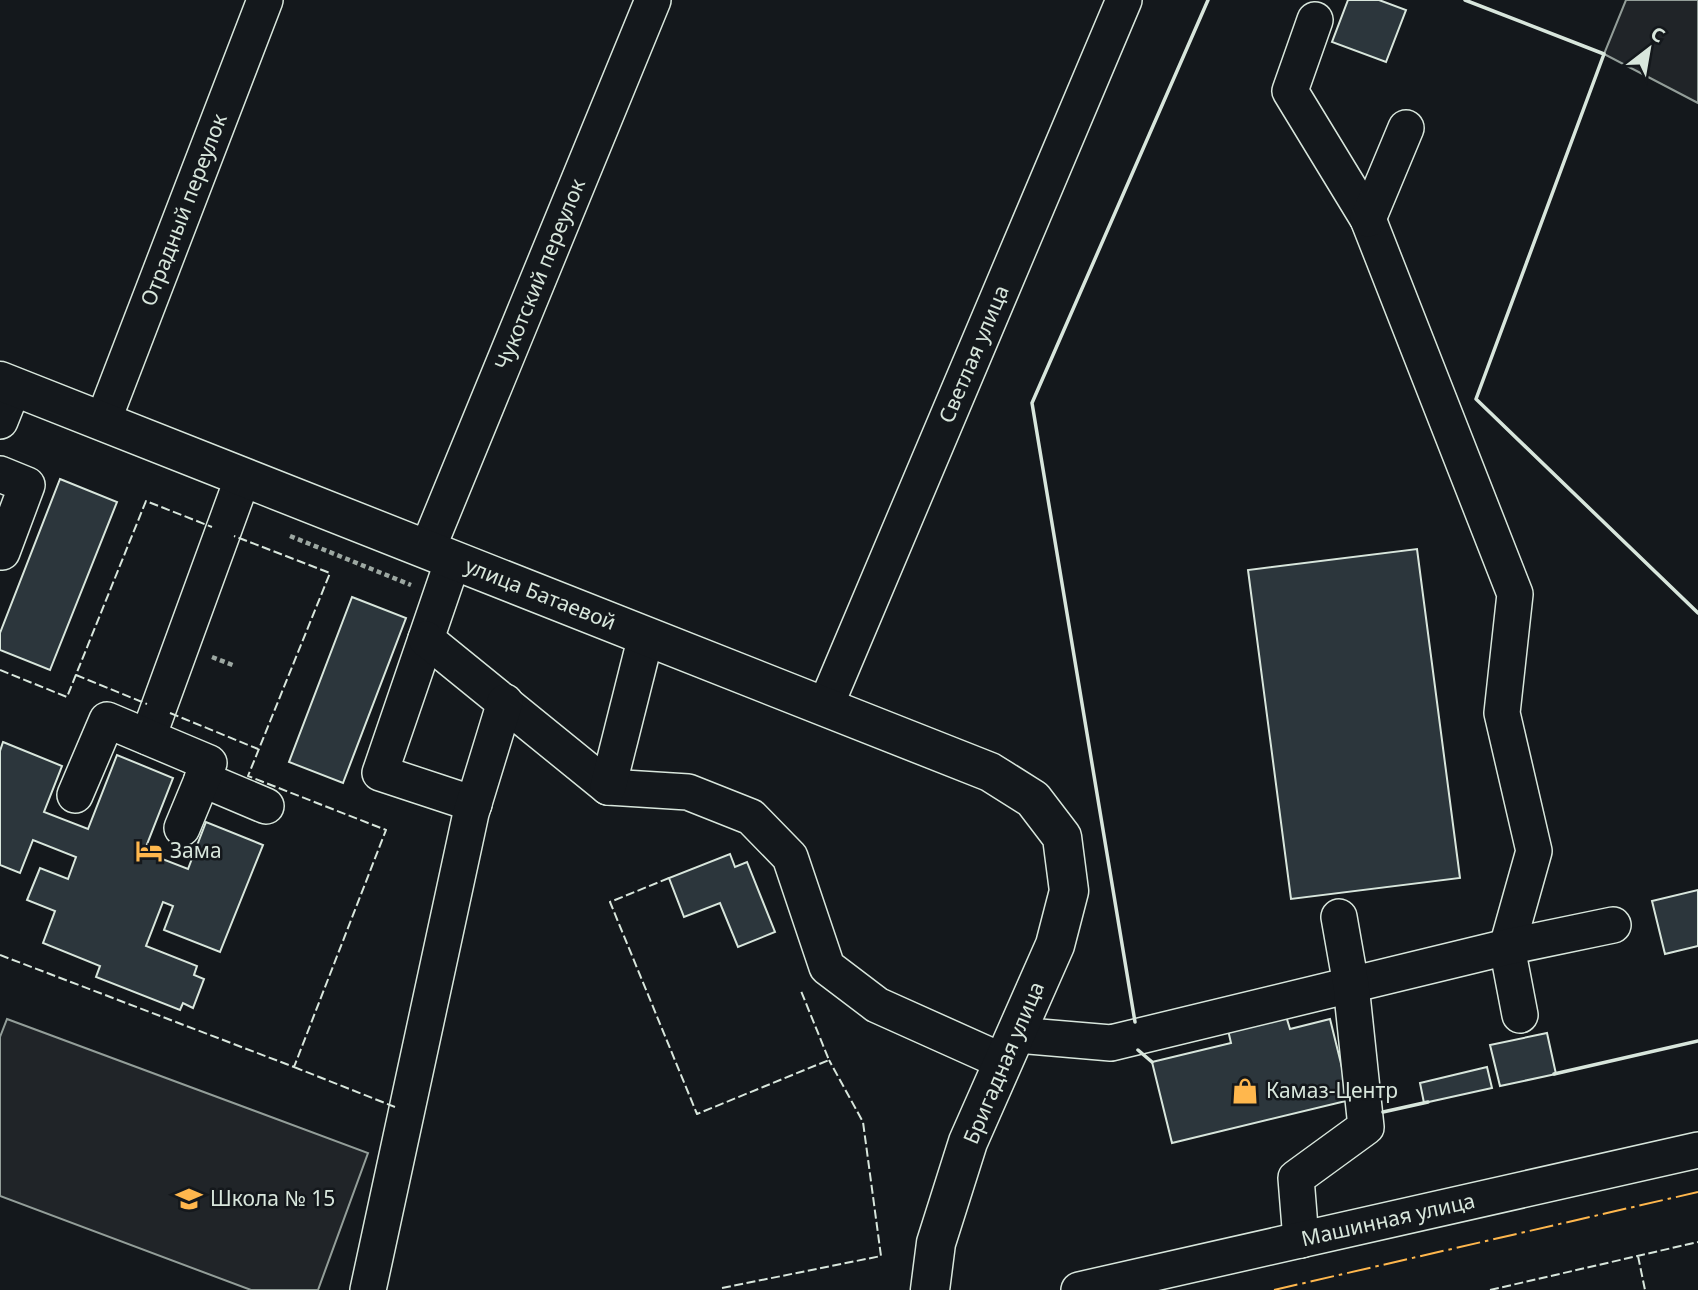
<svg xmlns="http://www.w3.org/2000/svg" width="1698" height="1290" viewBox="0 0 1698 1290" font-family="'Noto Sans',sans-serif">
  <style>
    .green { fill: #202428; stroke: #939e99; stroke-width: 2 }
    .building { fill: #2c363c; stroke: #d8e6dc; stroke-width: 2 }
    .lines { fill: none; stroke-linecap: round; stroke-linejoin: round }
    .minor-casing { stroke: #d8e6dc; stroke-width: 38 }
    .major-casing { stroke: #d8e6dc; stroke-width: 41 }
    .path { stroke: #9da8a2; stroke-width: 4.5; stroke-dasharray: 5 3.5; stroke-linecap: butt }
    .minor { stroke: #14181c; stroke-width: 35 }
    .major { stroke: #14181c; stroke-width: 38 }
    .fence { stroke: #d8e6dc; stroke-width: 2; stroke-dasharray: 9 3.5; stroke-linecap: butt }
    .wall { stroke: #d8e6dc; stroke-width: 3.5 }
    .power { stroke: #ffb74d; stroke-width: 2; stroke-dasharray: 24 5 3.5 5; stroke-linecap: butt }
    .labels { text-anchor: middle; stroke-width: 5; stroke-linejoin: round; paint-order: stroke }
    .street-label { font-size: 21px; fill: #d8e6dc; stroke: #14181c }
    .poi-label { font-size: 21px; fill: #d8e6dc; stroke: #14181c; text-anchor: start }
  </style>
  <rect width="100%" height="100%" fill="#14181c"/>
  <!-- green -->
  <path class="green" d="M1626,0H1698V103L1604,54Z
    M7,1019L368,1153L318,1290H251L0,1196V1037Z"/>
  <!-- building -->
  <path class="building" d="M1348,0H1379L1406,10L1386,62L1332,42Z
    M60,479L117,502L50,670L0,650V633Z
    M1417,549L1460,878L1291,899L1248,570Z
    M352,597L406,618L343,783L289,762Z
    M3,742L62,766L44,812L88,829L117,755L173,778L144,852L188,869L206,822L263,845L220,952L164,930L173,906L163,902L146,946L197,966L194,975L204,979L193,1008L183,1003L180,1010L96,977L100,966L43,943L55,911L27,900L40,868L68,879L76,857L33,840L20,873L0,865V751Z
    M730,854L735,867L747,862L775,932L738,947L720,903L684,917L669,878Z
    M1698,890V946L1665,954L1652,901Z
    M1286,1016L1290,1029L1330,1019L1350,1100L1172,1143L1152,1062L1231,1043L1228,1030Z
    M1547,1033L1556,1074L1500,1086L1490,1045Z
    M1487,1067L1492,1088L1424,1103L1420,1083Z"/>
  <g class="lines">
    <!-- minor casing -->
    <g class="minor-casing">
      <g id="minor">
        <path d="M1315,20L1290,91L1368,219L1515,594L1502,713L1534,851L1507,947L1520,1015"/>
        <path d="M1368,219L1406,128"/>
        <path d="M0,421L14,386"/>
        <path id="s1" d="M103,421L265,0"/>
        <path d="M0,474L27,485L2,552"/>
        <path id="s2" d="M427,550L653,0"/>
        <path d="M453,560L380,773L474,804"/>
        <path d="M426,639L608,787L688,792L751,817L790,857L827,967L877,1005L1004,1062"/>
        <path id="s3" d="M825,707L1124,0"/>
        <path d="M148,737L243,477"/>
        <path d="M202,779L266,806"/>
        <path d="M608,787L646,636"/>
        <path d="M75,795L107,720L209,763L182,828"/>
        <path d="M1016,1035L1111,1043L1507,947L1613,925"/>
        <path d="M1301,1240L1296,1178L1366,1127L1351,985L1339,917"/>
        <path d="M368,1290L471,813L505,702"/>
        <path id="s4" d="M1079,1290L1698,1150"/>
      </g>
    </g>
    <!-- major casing -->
    <g class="major-casing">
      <g id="major">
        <path id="s5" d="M0,381L990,772L1033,799L1062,837L1069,891L1055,945L968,1142L936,1243L930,1290"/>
      </g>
    </g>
    <!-- path -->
    <path class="path" d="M290,536L411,585
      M212,657L235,666"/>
    <!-- minor -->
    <use href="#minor" class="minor"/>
    <!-- major -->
    <use href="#major" class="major"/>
    <!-- fence -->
    <path class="fence" d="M0,670L67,697L146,501L212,527
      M76,675L147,704
      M170,713L258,749
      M669,878L610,902L697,1114L829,1060L801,991
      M0,955L294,1067L386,830L248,776L330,573L234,536
      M294,1067L395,1107
      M1638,1256L1645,1290
      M722,1288L881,1256L863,1122L829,1060
      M1490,1290L1698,1242"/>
    <!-- wall -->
    <path class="wall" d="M1465,0L1604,54L1476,399L1698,613
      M1135,1022L1032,403L1208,0
      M1138,1050L1152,1062
      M1554,1074L1698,1041
      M1383,1112L1428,1102"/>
    <!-- power -->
    <path class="power" d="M1274,1290L1698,1192"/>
  </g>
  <!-- icons -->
  <defs>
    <g id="hotel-bare" transform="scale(2.1)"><path d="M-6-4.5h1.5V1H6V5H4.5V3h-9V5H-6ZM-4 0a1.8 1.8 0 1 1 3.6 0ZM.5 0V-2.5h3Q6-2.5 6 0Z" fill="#ffb74d" stroke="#14181c" stroke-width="2.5" paint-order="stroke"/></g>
    <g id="shop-bare" transform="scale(2.1)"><path d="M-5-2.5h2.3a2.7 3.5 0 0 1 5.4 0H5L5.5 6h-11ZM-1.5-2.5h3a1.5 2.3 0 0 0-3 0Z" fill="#ffb74d" stroke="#14181c" stroke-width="2.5" paint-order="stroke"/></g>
    <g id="school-bare" transform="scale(2.1)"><path d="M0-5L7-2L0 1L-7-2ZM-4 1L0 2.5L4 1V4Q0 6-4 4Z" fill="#ffb74d" stroke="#14181c" stroke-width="2.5" paint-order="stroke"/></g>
  </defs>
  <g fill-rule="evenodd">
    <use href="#hotel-bare" x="149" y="851"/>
    <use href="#shop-bare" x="1245" y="1091"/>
    <use href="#school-bare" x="189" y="1199"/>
  </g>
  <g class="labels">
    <!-- street labels -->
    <g class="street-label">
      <text dy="7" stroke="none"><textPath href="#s1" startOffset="226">Отрадный переулок</textPath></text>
      <text dy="7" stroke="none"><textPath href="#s2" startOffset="298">Чукотский переулок</textPath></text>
      <text dy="7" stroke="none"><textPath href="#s3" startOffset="383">Светлая улица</textPath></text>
      <text dy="7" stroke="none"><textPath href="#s5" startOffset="581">улица Батаевой</textPath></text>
      <text transform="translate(1004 1063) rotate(-67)" y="7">Бригадная улица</text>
      <text dy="7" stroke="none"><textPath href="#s4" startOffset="317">Машинная улица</textPath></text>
    </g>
    <!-- poi labels -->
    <g class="poi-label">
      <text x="170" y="858">Зама</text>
      <text x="1266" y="1098">Камаз-Центр</text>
      <text x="210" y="1206">Школа № 15</text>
    </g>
  </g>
  <!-- north arrow -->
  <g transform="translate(1649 49) rotate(31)" stroke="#14181c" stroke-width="5" paint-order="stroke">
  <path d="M0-5L12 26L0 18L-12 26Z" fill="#d8e6dc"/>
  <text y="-10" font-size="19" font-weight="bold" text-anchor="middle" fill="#d8e6dc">С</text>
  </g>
</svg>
